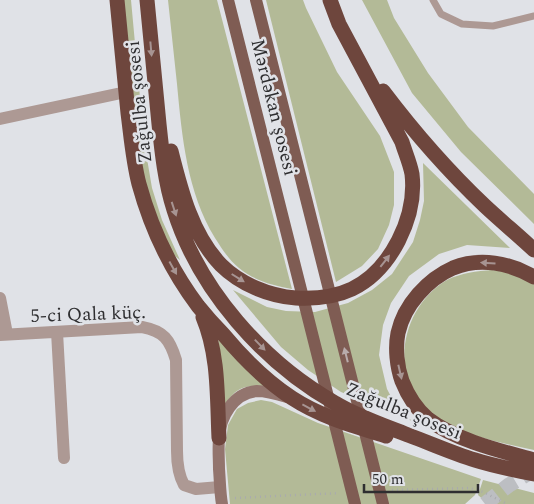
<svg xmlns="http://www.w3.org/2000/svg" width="534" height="504" viewBox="0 0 534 504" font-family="Spectral,serif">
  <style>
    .green { fill: #b3ba97 }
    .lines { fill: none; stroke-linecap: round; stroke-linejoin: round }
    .highway-tunnel { stroke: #bcbec2; stroke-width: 15; stroke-dasharray: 15 8; stroke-linecap: butt }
    .path { stroke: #a9aaae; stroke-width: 2.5; stroke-dasharray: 1 4; stroke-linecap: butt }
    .lane { stroke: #ad9994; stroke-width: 7 }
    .street { stroke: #ad9994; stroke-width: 12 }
    .secondary { stroke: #93756e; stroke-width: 12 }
    .primary { stroke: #7f5c53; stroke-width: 12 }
    .highway { stroke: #6e463d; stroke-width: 15 }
    .oneway { fill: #a79492 }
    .oneway2 { fill: #b9acac }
    .labels { text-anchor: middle; stroke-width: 5; stroke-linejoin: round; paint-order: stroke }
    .street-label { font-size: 19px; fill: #2e2e30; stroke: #e0e2e7 }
  </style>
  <rect width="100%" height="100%" fill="#e0e2e7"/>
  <!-- green -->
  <path class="green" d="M123,0H131L144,141L152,188L162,220L180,260L171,253L146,191L137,141Z
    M168,0H217L292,289C272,285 255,281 239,268C229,260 222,249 215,238C187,192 182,137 177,84C174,56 171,28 168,0Z
    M266,0H303L306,8L337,72L380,136L394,172V205L389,225L378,249L362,266L336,282Z
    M362,0H387L394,18L428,73L468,127L534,194V224L461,152L412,93Z
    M423,163L510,248L467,245L439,254L409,276L391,303L383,325L379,355L387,389L396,406L412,421L341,392L308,370L281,347L233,290L267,307L286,311L315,312L348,303L372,290L392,274L413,242L420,220L424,201Z
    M492,270L511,273L534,284V450C500,442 459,436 431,413C387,377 401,307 447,280C461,273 477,271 492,270Z
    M218,339L267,388C246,384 238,386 225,404Z
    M261,400L272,402L318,423L481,479L475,495L465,504H230L225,449L228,425L237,409L248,403Z
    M483,480L534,493V504H488L478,495Z"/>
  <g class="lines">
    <!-- highway-tunnel -->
    <path class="highway-tunnel" d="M485,504L509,485L534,470"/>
    <!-- path -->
    <path class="path" d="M392,490L470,488L483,492L507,504
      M235,498L339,493"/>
    <!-- lane -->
    <path class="lane" d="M433,0L441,14L462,24L493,26L534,16"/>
    <!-- street -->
    <path class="street" d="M0,119L126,92
      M0,298L7,334
      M57,332L64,458
      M0,335L142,327C164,331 170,340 176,360L177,451C177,463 178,474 184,485L196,489L220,487"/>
    <!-- secondary -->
    <path class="secondary" d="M222,504C220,493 220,481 219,469C219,459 218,448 219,438C220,417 233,393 257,391C267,391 277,394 287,397"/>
    <!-- primary -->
    <path class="primary" d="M228,0L355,504
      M256,0L383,504"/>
    <!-- highway -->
    <path class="highway" d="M117,0C121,38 124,75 128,113C131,136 133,161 139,184C151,228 171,270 198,306C206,316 214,325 223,334C243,358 266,381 292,398C321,417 354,426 386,436
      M147,0C151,41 155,83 159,124C162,153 165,182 174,210C199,290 263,362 335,403C358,417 383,425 408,435C430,443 452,453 475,460C494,466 514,470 534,474
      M383,91C414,132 448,171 485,206C501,221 518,235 534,250
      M171,151C181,191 192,235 221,265C240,284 269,296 296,298C315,299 335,297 352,289C391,270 417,217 412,174C410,163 405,152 402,142L339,24L330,0
      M534,277C510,263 480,257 453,268C428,279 404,305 398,333C395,348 397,367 402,381C408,396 416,409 428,419C455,440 501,451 534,460
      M203,317C219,355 217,397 219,438"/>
  </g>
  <!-- one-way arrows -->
  <defs><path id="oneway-solid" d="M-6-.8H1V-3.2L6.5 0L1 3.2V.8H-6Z" transform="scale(1.25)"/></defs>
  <g class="oneway">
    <use href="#oneway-solid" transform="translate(151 49) rotate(85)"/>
    <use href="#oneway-solid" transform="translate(174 209) rotate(72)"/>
    <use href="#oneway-solid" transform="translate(385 261) rotate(-52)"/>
    <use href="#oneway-solid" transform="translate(488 263) rotate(-177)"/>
    <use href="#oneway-solid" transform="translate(173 268) rotate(61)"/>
    <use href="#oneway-solid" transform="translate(238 278) rotate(32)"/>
    <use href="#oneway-solid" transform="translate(260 345) rotate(46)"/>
    <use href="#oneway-solid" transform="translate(400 372) rotate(77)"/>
    <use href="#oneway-solid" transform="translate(309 408) rotate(28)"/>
  </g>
  <use class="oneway2" href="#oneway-solid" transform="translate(346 355) rotate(-104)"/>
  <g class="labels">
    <!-- street labels -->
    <g class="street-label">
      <text transform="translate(138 102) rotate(-96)" y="7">Zağulba şosesi</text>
      <text transform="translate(275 107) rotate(76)" y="7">Mərdəkan şosesi</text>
      <text transform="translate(88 313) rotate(-2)" y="7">5-ci Qala küç.</text>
      <text transform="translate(404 410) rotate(22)" y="7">Zağulba şosesi</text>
    </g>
  </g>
  <!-- scale -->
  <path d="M364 484v8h114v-8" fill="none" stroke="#2e2e30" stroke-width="2.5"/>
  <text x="372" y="484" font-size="15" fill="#2e2e30" stroke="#e0e2e7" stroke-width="4" paint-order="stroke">50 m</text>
</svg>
